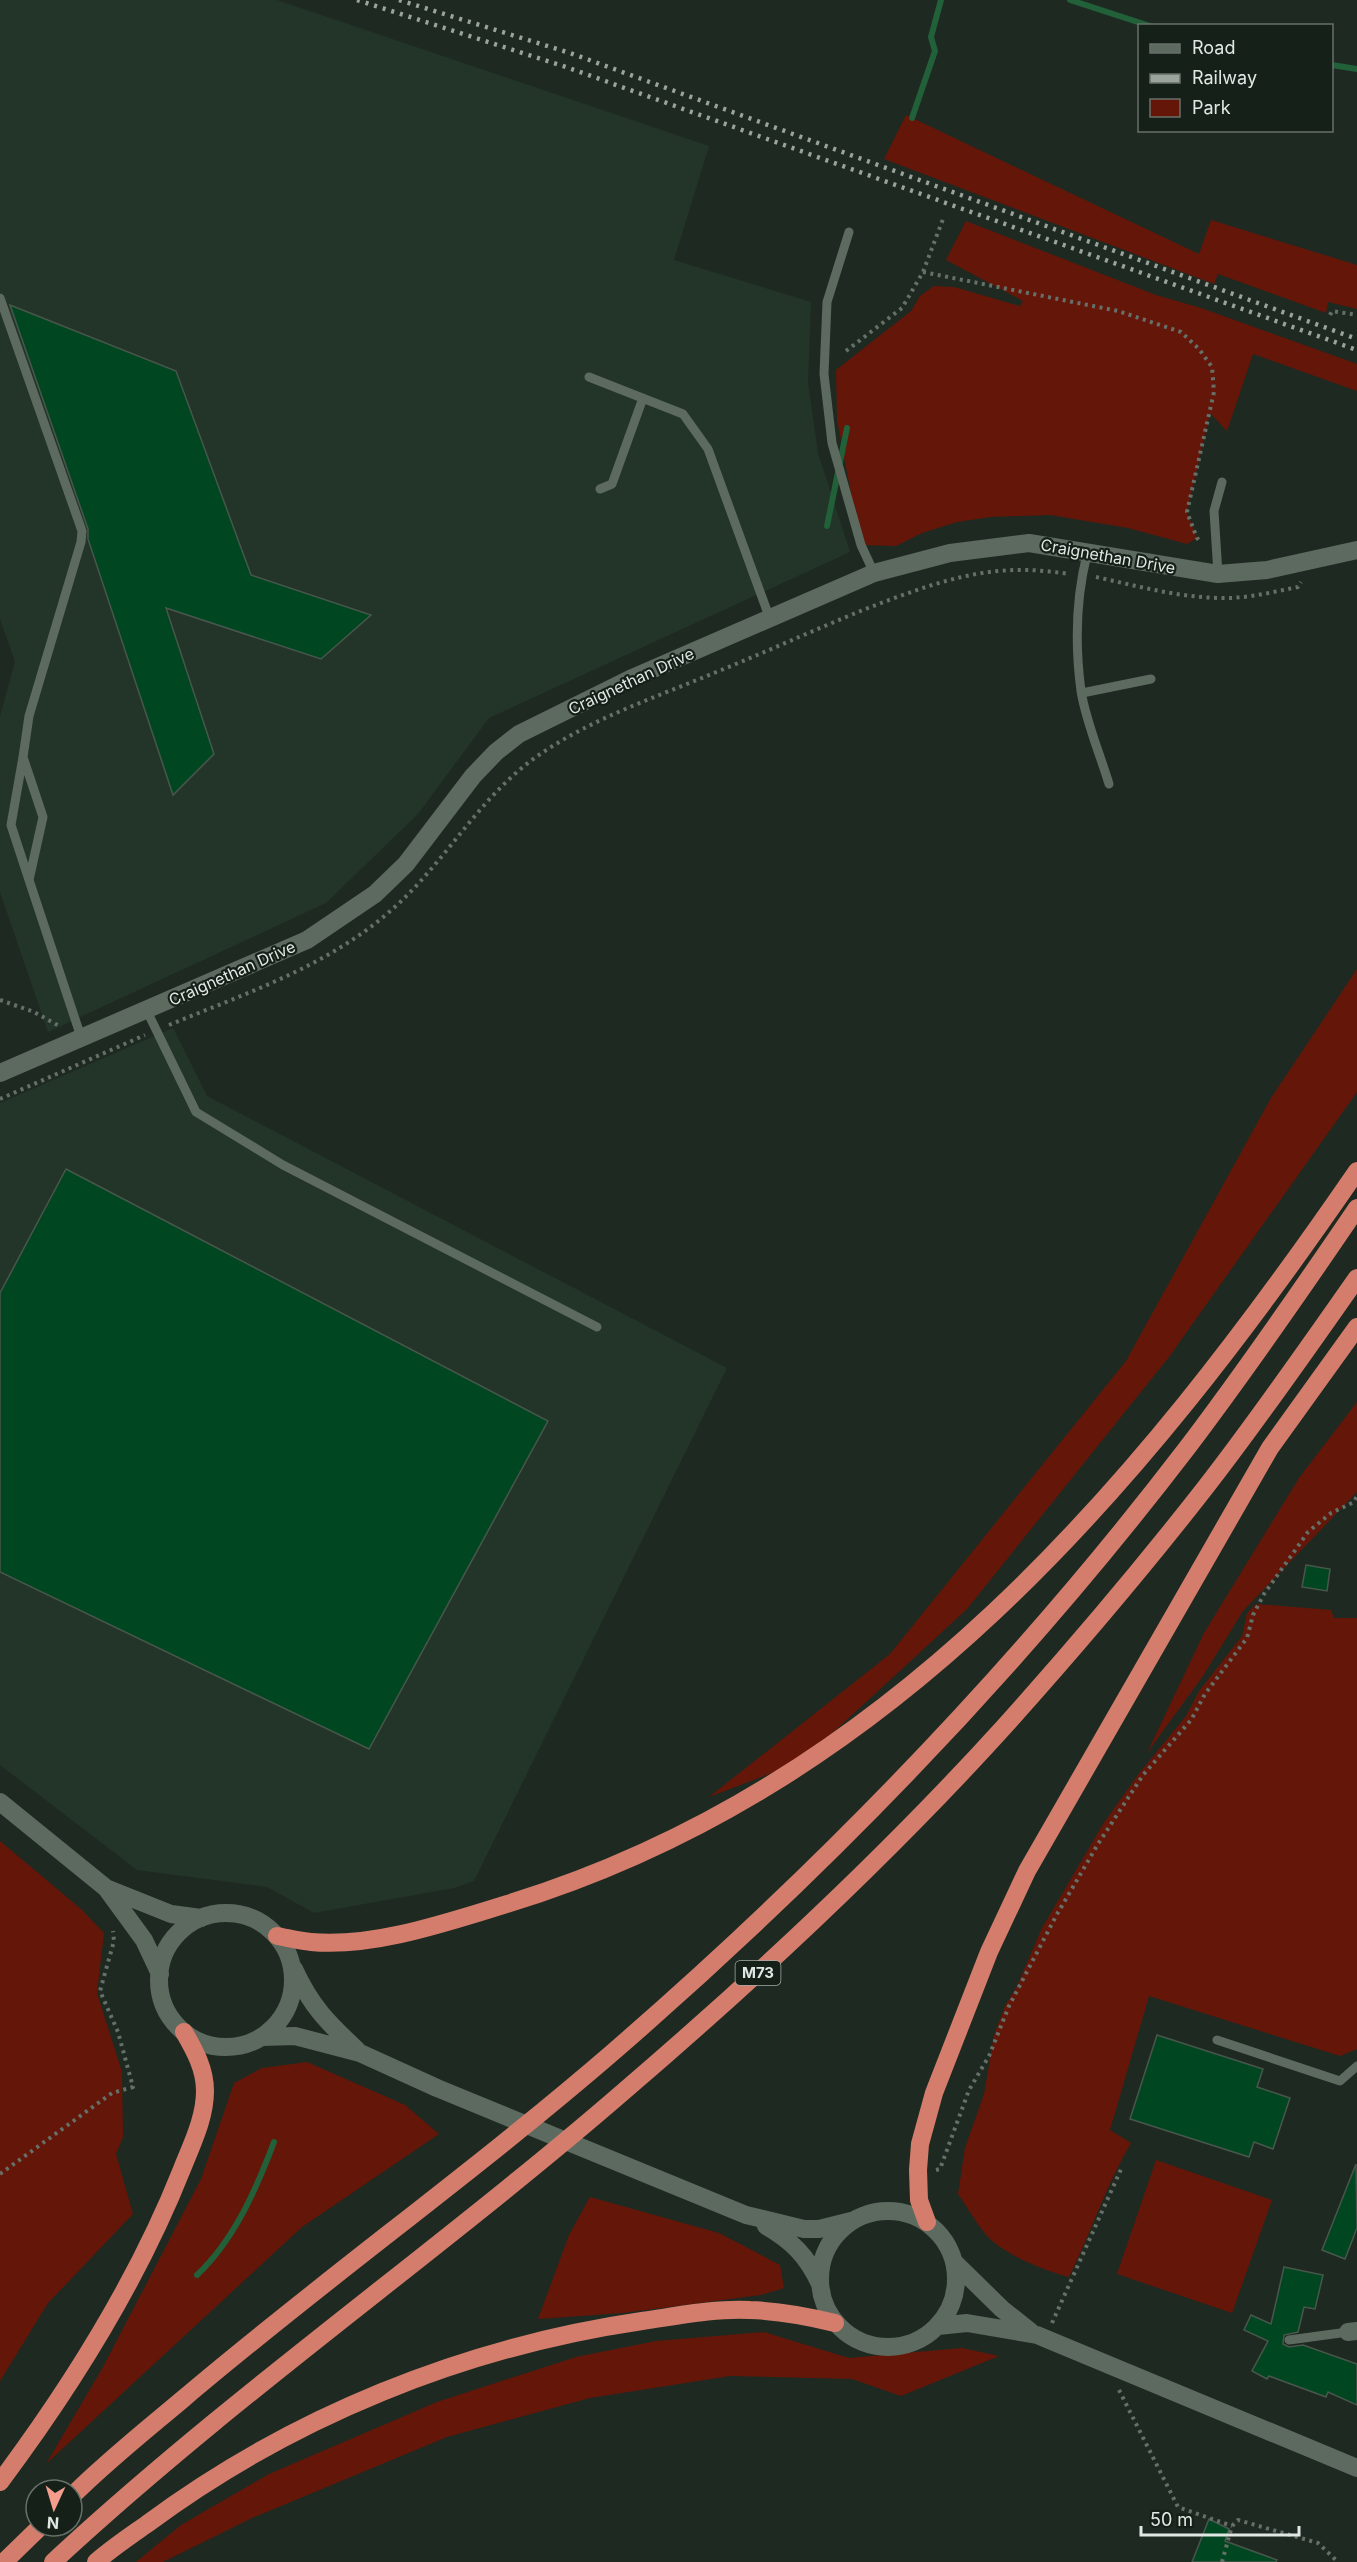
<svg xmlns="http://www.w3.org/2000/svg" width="1357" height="2562" viewBox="0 0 1357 2562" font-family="Inter,sans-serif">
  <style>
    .built { fill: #233428 }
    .green { fill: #641609 }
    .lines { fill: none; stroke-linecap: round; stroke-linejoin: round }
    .stream { stroke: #216038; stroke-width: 6 }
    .building { fill: #004721; stroke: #49564c; stroke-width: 1.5 }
    .path { stroke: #667068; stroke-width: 4; stroke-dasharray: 3 4.5; stroke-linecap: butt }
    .service { stroke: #5d6a60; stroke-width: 9 }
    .minor { stroke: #5d6a60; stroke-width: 18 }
    .tertiary { stroke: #5d6a60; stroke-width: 18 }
    .motorway { stroke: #d57d6c; stroke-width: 18 }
    .rail { stroke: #9ba39d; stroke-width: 4.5; stroke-dasharray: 3 6; stroke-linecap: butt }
    .labels { text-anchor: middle; stroke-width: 4.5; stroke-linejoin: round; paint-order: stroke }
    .shield { fill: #152018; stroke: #a4aca6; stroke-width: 1.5 }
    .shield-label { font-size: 15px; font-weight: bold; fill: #e1e8e3 }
    .street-label { font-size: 16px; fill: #e1e8e3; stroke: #152018 }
  </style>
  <rect width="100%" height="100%" fill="#1e2a21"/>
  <!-- built -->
  <path class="built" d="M0,0H277L709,146L674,260L811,302L808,382L818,453L850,552L489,718L418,814L326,903L48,1032L0,892V716L15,662L0,619Z
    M173,1028L207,1096L727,1368L474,1881L454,1888L314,1913L267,1887L137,1870L0,1765V1103Z"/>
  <!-- green -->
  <path class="green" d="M906,115L1199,254L1211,220L1357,265V309L1328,302L1326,313L1218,274L1214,284L884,159Z
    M966,221L1156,295L1201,308L1357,364V391L1253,354L1227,431L1210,413L1187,512L1197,538L1187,544L1128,528L1050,515L991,517L957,522L922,533L896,546L861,545L837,420L836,370L911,311L920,296L934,286L954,287L1020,306L1023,301L946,260Z
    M1357,969V1092L1169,1357L967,1609L801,1762L709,1797L890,1654L1126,1361L1271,1098Z
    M1357,1402V1492L1243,1611L1203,1676L1147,1753L1204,1633L1299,1478Z
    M1256,1604L1331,1610L1334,1618H1357V2049L1340,2056L1149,1996L1110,2130L1131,2143C1106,2185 1091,2233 1069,2277C1044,2271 1006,2255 988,2237C977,2225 968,2208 958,2194L965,2148L984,2094L994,2035L1005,2006L1017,1986L1042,1928L1103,1824L1140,1772L1186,1716L1199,1691L1242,1636L1247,1613Z
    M0,1841L81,1909L104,1933L97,1993L122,2072L123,2137L116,2154L133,2214L48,2303L0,2381Z
    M307,2062L405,2105L439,2134L302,2227L46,2464L103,2367L201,2179L234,2083L262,2068Z
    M1156,2160L1272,2200L1232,2313L1117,2274Z
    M590,2197L719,2233L780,2265L784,2288L761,2295L623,2313L538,2319L569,2235Z
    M764,2332L849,2358L962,2348L999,2356L901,2396L852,2379L730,2376L590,2398L447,2437L252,2518L163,2562H136L181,2525L269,2474L437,2402L576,2357L656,2341Z"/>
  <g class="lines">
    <!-- stream -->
    <path class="stream" d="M1070,0L1150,26
      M1332,65L1357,69
      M912,118L935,51L931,37L941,0
      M827,526L847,428
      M197,2275C234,2240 256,2190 274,2142"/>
  </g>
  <!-- building -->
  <path class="building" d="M10,305L176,371L251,575L371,615L321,659L166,608L214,754L173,795L88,539V529Z
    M66,1169L548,1421L369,1749L0,1572V1293Z
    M1306,1565L1330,1569L1327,1591L1302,1587Z
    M1157,2035L1263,2069L1257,2087L1290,2098L1273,2149L1254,2142L1249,2157L1130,2119Z
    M1356,2164L1357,2228L1345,2259L1322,2250Z
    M1284,2267L1323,2275L1315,2309L1304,2307L1298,2332L1284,2335L1283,2344L1289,2347L1303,2345L1357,2364V2405L1328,2392L1326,2397L1269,2376L1267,2379L1252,2371L1268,2341L1244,2330L1251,2315L1271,2324Z
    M1209,2519L1229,2529L1225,2541L1277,2560L1276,2562H1192Z"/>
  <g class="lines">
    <!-- path -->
    <path class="path" d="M923,272L1118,311L1181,332L1199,349L1212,367L1214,392L1187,512L1197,538L1201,542
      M1330,315L1332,311L1357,315
      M846,351L902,308L923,272L943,219
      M1096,577C1137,586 1177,597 1219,598C1246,599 1272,592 1298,587L1301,582
      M0,1000L34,1012L61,1027
      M169,1025C249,992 332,965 397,905C447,859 480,797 536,757C590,719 654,698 714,673C766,652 816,629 868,608C918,589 969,569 1024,570C1039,570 1055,572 1070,574
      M0,1099L145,1035
      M936,2170L940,2169L969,2090L989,2056L1009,2006L1056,1916L1098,1844L1143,1775L1191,1720L1205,1694L1247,1638L1253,1615L1264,1594L1308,1532L1331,1513L1354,1502L1357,1496
      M0,2174L112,2093L133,2087L118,2032L100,1991L114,1941L113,1931
      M1052,2323L1122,2167
      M1119,2390L1178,2507L1232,2526
      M1222,2562L1232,2526L1238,2520L1318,2543L1338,2562"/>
    <!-- service -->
    <path class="service" d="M849,232L827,302L824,374L832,443L861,545L874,573
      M0,298L82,531L81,542L29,716L23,757
      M589,377L683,414L708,449L770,619
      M600,489L612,484L643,398
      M1087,554C1076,598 1075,646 1081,691C1086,722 1100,754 1109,784
      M1218,574L1214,511L1222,482
      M1082,693L1151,679
      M23,757L43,817L29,880L11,825Z
      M29,880L82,1040
      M147,1011L196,1112L283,1165L597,1327
      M1217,2040L1340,2081L1357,2066
      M1289,2340L1348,2332"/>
    <!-- minor -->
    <path class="minor" d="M0,1073L307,940L375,894L406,864L473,776L496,752L519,734L630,679L874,573L950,553L1029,543L1218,574L1267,570L1357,550
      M1348,2332L1357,2331"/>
    <!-- tertiary -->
    <path class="tertiary" d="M0,1802L106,1888L144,1940L160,1974
      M106,1888L171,1914L201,1918
      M159 1980a67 67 0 1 1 134 0a67 67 0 1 1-134 0Z
      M294,1969C311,2006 327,2022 357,2050
      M262,2037L295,2036L360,2053L437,2088L746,2215L804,2229H819L851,2221
      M820 2279a68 68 0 1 1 136 0a68 68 0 1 1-136 0Z
      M766,2226C792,2241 807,2256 820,2284
      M955,2263L1002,2309L1031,2332
      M938,2326L967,2323L1037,2335L1357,2468"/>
    <!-- motorway -->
    <path class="motorway" d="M277,1936C288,1938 300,1941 311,1942C373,1948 448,1922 507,1904C889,1787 1139,1488 1357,1171
      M927,2222L919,2200L918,2170L920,2144L934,2093L989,1952L1027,1871L1270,1448L1357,1327
      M0,2482C71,2387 138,2280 182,2169C192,2144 205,2118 205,2091C205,2069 195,2051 184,2032
      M72,2496C107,2461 145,2431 183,2399C323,2280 473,2173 612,2053C822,1871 1018,1669 1187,1448C1246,1370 1302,1289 1357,1208
      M4,2562L41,2526
      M53,2562C234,2394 437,2253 623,2092C756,1978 885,1858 1003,1728C1073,1650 1141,1570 1205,1488C1258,1420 1307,1349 1357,1278
      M96,2562C112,2548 130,2536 147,2524C291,2417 464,2347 642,2321C677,2316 715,2308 750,2310C779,2311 807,2316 835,2323"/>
    <!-- rail -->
    <path class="rail" d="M357,0L566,67L1357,350
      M399,0L570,53L1357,339"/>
  </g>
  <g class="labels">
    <!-- shield labels -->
    <rect class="shield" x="735.5" y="1961" width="45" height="24" rx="4.5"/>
    <g class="shield-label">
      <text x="758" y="1978">M73</text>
    </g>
    <!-- street labels -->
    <g class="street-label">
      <text transform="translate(1108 556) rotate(10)" y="6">Craignethan Drive</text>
      <text transform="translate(631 681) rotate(-25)" y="6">Craignethan Drive</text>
      <text transform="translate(232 973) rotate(-24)" y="6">Craignethan Drive</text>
    </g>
  </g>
  <!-- legend -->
  <rect x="1138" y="24" width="195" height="108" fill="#152018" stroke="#677069" stroke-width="1.5"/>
  <rect x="1150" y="44" width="30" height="9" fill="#5d6a60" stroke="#677069" stroke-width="1.5"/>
  <text x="1192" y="54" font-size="18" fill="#e1e8e3">Road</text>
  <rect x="1150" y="74" width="30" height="9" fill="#9ba39d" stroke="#677069" stroke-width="1.5"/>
  <text x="1192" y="84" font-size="18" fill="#e1e8e3">Railway</text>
  <rect x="1150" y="99" width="30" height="18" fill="#641609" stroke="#677069" stroke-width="1.5"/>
  <text x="1192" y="114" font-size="18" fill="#e1e8e3">Park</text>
  <!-- north arrow -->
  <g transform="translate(54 2508) rotate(184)"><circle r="28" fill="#152018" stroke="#677069" stroke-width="1.5"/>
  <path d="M0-4.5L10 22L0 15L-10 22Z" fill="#f49d8c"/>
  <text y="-9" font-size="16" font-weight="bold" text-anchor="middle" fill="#e1e8e3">N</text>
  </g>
  <!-- scale -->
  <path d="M1141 2526v9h158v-9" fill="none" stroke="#e1e8e3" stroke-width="3"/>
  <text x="1150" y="2526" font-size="18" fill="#e1e8e3" stroke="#152018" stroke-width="4.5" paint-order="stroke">50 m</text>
</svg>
